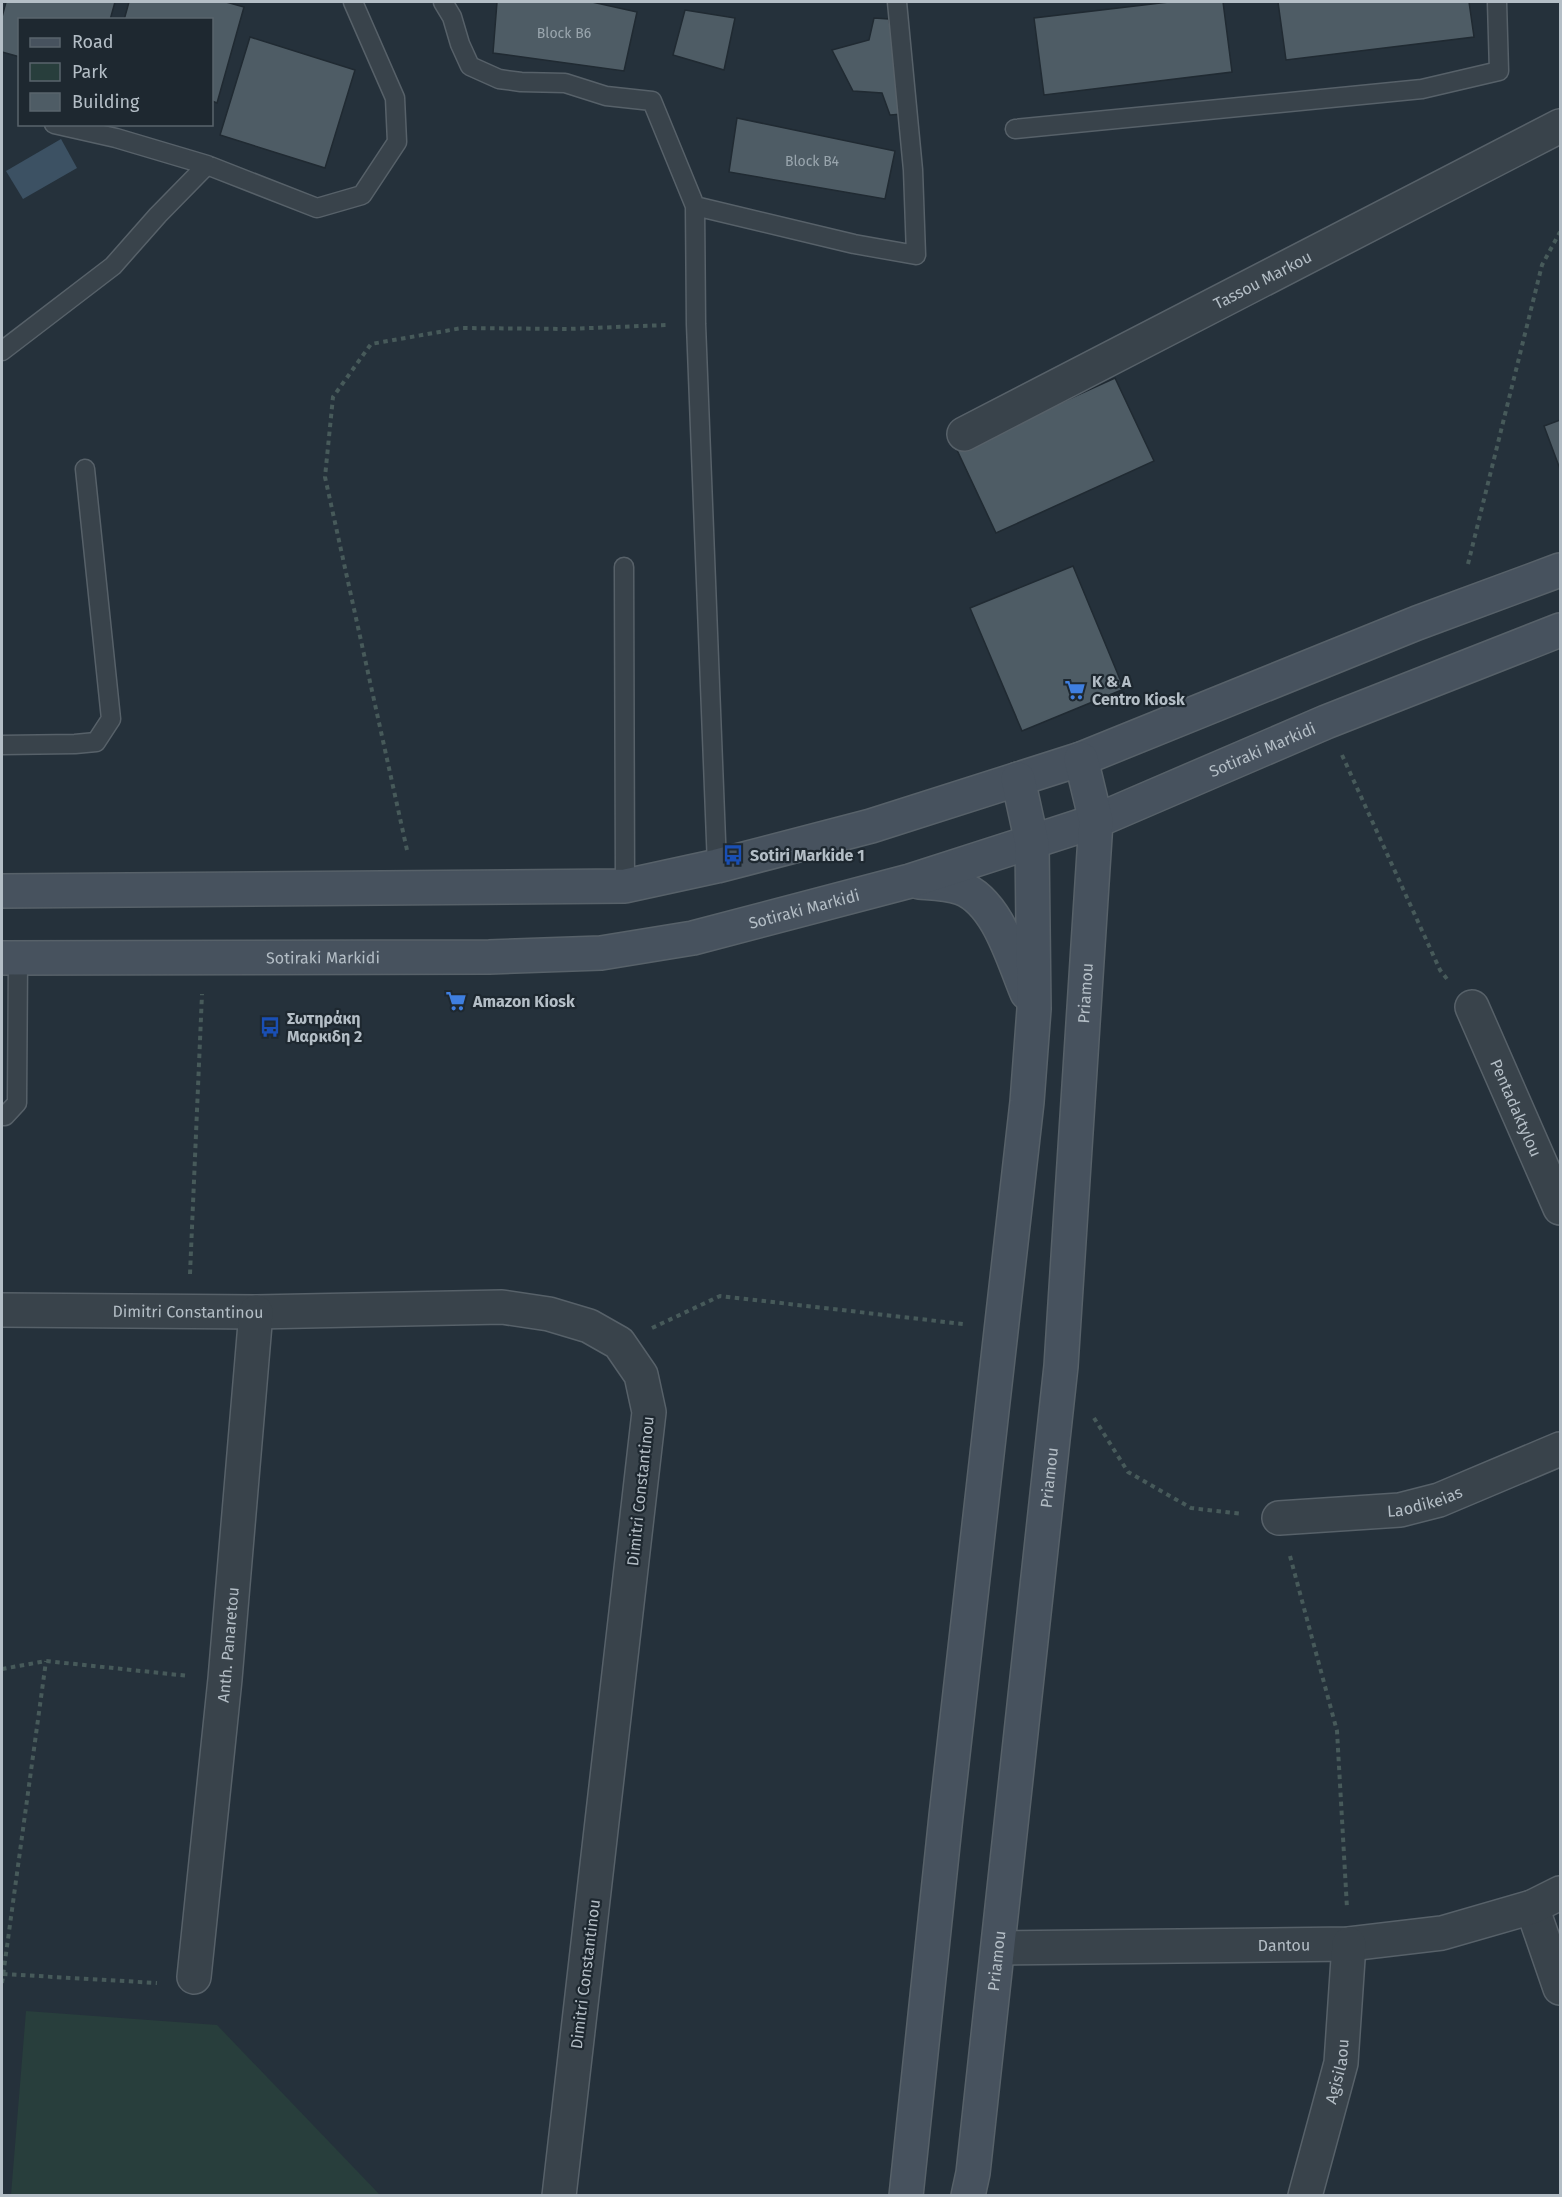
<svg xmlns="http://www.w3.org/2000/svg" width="1562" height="2197" viewBox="0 0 1562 2197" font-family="'Fira Sans',sans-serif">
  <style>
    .green { fill: #283e3c }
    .water { fill: #3c5163 }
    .building { fill: #4e5c65; stroke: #202a32; stroke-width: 1.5 }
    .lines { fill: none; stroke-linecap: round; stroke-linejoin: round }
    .lane-casing { stroke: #576169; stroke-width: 21 }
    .street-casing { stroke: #576169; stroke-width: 36 }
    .secondary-casing { stroke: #576169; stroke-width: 36 }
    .path { stroke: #475a5a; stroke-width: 4; stroke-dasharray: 4.5 4.5; stroke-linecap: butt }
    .lane { stroke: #39434b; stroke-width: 18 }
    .street { stroke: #39434b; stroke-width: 33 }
    .secondary { stroke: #47525e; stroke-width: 33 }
    .labels { text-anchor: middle; stroke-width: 4.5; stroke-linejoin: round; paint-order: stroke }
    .number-label { font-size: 14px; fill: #9aa6ae }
    .street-label { font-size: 16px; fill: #b4bec6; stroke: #1e2830 }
    .poi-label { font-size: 16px; font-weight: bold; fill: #b4bec6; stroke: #1e2830; text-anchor: start }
  </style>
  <rect width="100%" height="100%" fill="#25313b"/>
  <!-- green -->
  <path class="green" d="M26,2011L217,2025L380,2195H11Z"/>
  <!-- water -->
  <path class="water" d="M61,139L77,168L23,199L6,171Z"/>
  <!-- building -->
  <path class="building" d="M6,2H115L110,20H20V57L2,52V17Z
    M129,2H226L244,7L217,103L212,101V20H124Z
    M497,2H592L637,12L624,71L493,53Z
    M1169,2H1223L1232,72L1044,95L1034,18Z
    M1278,2H1469L1474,37L1286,60Z
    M685,10L735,18L724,70L673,55Z
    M874,18L889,19L903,114L890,115L882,93L853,91L832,50L869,40Z
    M250,37L355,70L325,168L220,135Z
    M737,118L895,151L885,199L729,172Z
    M1115,378L1154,461L996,533L957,450Z
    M1560,420V469L1544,426Z
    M1073,566L1124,689L1022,731L970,608Z"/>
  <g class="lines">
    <!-- lane casing -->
    <g class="lane-casing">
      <path id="lane" d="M443,2L452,17L460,44L470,66L499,79L521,82L565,83L606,96L652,101L695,206L696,324L717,866
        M1015,129L1422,89L1499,71L1497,2
        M207,165L317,208L362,195L397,142L395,98L353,2
        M695,206L854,244L916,255L913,170L897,2
        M2,351L113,266L158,215L207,165L116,138L54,124
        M624,567L625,886
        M2,745L75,744L96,742L111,719L85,469
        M2,1116H5L17,1103L18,958"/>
    </g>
    <!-- street casing -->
    <g class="street-casing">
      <g id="street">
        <path id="s1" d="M964,434L1560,126"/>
        <path id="s2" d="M1472,1007L1560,1208"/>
        <path id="s3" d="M2,1310L256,1312L502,1307L549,1314L589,1326L619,1343L641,1375L649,1412L559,2196"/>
        <path id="s4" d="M1279,1518L1400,1510L1439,1500L1560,1449"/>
        <path d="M1532,1907L1560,1988"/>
        <path id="s5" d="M999,1948L1349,1944L1442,1933L1532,1907L1560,1893"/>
        <path id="s6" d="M194,1977L225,1679L256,1312"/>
        <path id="s7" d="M1305,2196L1341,2063L1349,1944"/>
      </g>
    </g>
    <!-- secondary casing -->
    <g class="secondary-casing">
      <g id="secondary">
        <path d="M919,882C933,883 947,883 961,888C998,902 1013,960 1027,993"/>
        <path d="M2,891L625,886L717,866L871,826L1081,759L1417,623L1560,570"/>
        <path id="s8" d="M2,958L489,957L601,953L693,938L910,881L1096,821L1326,722L1560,630"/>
        <path d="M906,2196L946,1816L1027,1102L1034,1009L1032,843L1018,779"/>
        <path id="s9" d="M968,2196L973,2173L1061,1366L1096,821L1081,759"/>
      </g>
    </g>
    <!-- path -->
    <path class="path" d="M1468,564L1542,265L1560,232
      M1342,755L1440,970L1447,979
      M407,850L325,477L333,397L371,344L462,328L567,329L666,325
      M190,1274L202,994
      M652,1328L720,1296L963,1324
      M1094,1418L1128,1472L1191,1508L1243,1514
      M1290,1556L1337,1731L1347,1908
      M2,1669L46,1661L189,1676
      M3,1974L157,1983
      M2,1983L46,1661"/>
    <!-- lane -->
    <use href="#lane" class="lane"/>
    <!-- street -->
    <use href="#street" class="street"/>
    <!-- secondary -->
    <use href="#secondary" class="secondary"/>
  </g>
  <!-- icons -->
  <defs>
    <g id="supermarket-bare" transform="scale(1.62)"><path d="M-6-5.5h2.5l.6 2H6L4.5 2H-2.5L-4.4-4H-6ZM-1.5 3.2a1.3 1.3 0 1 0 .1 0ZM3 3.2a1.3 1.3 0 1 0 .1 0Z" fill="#3f7fe0" stroke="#1e2830" stroke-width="2.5" paint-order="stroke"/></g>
    <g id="bus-bare" transform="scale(1.62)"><path d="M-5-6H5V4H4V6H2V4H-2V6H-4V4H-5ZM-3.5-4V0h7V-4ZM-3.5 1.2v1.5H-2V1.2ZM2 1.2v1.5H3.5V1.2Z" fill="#1a4fb4" stroke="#1e2830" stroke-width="2.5" paint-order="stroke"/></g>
  </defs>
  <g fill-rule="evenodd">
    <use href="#supermarket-bare" x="1075" y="690"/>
    <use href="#bus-bare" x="733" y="855"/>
    <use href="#supermarket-bare" x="456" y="1001"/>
    <use href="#bus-bare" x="270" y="1027"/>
  </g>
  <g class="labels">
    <!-- number labels -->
    <g class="number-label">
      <text x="564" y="38">Block B6</text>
      <text x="812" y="166">Block B4</text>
    </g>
    <!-- street labels -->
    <g class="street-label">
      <text dy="6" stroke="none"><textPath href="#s1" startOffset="336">Tassou Markou</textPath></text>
      <text dy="6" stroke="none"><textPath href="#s8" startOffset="1293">Sotiraki Markidi</textPath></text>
      <text dy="6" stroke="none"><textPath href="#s8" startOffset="807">Sotiraki Markidi</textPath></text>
      <text dy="6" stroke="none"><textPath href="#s8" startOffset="321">Sotiraki Markidi</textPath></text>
      <text dy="6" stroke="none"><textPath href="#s9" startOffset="1209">Priamou</textPath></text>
      <text dy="6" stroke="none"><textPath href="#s2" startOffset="110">Pentadaktylou</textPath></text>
      <text dy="6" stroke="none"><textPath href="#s3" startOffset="186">Dimitri Constantinou</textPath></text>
      <text dy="6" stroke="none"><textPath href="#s9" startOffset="723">Priamou</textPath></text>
      <text transform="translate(640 1491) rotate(-84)" y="6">Dimitri Constantinou</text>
      <text dy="6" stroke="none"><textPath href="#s4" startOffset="147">Laodikeias</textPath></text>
      <text dy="6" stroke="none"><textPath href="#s6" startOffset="334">Anth. Panaretou</textPath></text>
      <text dy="6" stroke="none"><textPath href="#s5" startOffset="285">Dantou</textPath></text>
      <text dy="6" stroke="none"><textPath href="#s9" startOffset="237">Priamou</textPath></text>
      <text transform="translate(585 1974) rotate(-83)" y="6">Dimitri Constantinou</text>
      <text dy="6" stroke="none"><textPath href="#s7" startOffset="129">Agisilaou</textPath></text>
    </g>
    <!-- poi labels -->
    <g class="poi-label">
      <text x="1092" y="687">K &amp; A<tspan x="1092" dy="18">Centro Kiosk</tspan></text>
      <text x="750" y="861">Sotiri Markide 1</text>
      <text x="473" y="1007">Amazon Kiosk</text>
      <text x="287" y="1024">Σωτηράκη<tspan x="287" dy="18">Μαρκιδη 2</tspan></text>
    </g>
  </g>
  <!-- border -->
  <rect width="1562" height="2197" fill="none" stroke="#b4bec6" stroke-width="6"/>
  <!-- legend -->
  <rect x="18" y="18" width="195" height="108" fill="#1e2830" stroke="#5a646c" stroke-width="1.5"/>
  <rect x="30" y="38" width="30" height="9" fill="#47525e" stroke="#5a646c" stroke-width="1.5"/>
  <text x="72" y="48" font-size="18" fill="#b4bec6">Road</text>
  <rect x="30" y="63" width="30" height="18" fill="#283e3c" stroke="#5a646c" stroke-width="1.5"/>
  <text x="72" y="78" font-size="18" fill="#b4bec6">Park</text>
  <rect x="30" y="93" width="30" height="18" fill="#4e5c65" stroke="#5a646c" stroke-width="1.5"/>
  <text x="72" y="108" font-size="18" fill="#b4bec6">Building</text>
</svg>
